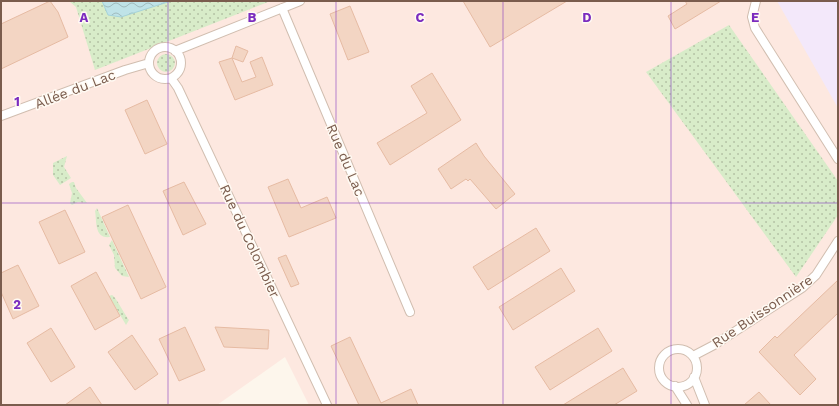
<svg xmlns="http://www.w3.org/2000/svg" width="839" height="406" viewBox="0 0 839 406" font-family="'Work Sans',sans-serif">
  <style>
    .commercial { fill: #fde8e0 }
    .education { fill: #f3e8fa }
    .green { fill: url(#green-dots) }
    .water { fill: url(#water-waves); stroke: #a5d3da }
    .building { fill: #f3d5c3; stroke: #e6bba3 }
    .lines { fill: none; stroke-linecap: round; stroke-linejoin: round }
    .street-casing { stroke: #d1beb0; stroke-width: 10 }
    .street { stroke: #fff; stroke-width: 8 }
    .grid { fill: none; stroke: #7b2cbf; stroke-width: 1; stroke-opacity: 0.55 }
    .labels { text-anchor: middle; stroke-width: 3; stroke-linejoin: round; paint-order: stroke }
    .street-label { font-size: 14px; fill: #7a5c4d; stroke: #fffaf3 }
    .grid-label { font-size: 13px; text-anchor: middle; font-weight: bold; fill: #7b2cbf; stroke: #fffaf3; stroke-width: 3; stroke-linejoin: round; paint-order: stroke }
  </style>
  <defs>
    <pattern id="green-dots" width="8" height="8" patternUnits="userSpaceOnUse"><rect width="8" height="8" fill="#d8ecc9"/><path d="M2 2h.1M6 6h.1" fill="none" stroke="#b4c2a5" stroke-width="1.8" stroke-linecap="round"/></pattern>
    <pattern id="water-waves" width="16" height="10" patternUnits="userSpaceOnUse"><rect width="16" height="10" fill="#bfe3e8"/><path d="M0 5q4-4 8 0t8 0" fill="none" stroke="#a0bbbe"/></pattern>
  </defs>
  <rect width="100%" height="100%" fill="#fdf6ec"/>
  <!-- commercial -->
  <path class="commercial" d="M1,1H838V405H309L285,357L217,405H1Z"/>
  <!-- education -->
  <path class="education" d="M777,1H838V108Z"/>
  <!-- green -->
  <path class="green" d="M69,1H268V2L95,70L76,7Z
    M729,25L838,181V215L796,277L646,72Z
    M157 63a9 9 0 1 1 18 0a9 9 0 1 1-18 0Z
    M67,156L64,167L71,178L60,185L53,175V163Z
    M72,182H74L76,188L87,203L78,202L72,205L70,203L72,193L69,184Z
    M97,208L110,237C94,239 97,221 95,211Z
    M112,240L129,277L122,276L115,268L114,255L109,245Z
    M112,295C116,297 125,315 129,320L126,325L109,296Z"/>
  <!-- water -->
  <path class="water" d="M102,1H171L121,17L108,15Z"/>
  <!-- building -->
  <path class="building" d="M50,1L58,12L68,37L1,69V24Z
    M463,1H567L490,47Z
    M685,1H721L675,29L668,16L687,4Z
    M350,6L369,52L348,60L330,14Z
    M236,46L248,51L243,62L232,58L242,82L256,77L250,62L262,57L273,85L235,100L219,62L232,58Z
    M432,73L461,120L390,165L377,143L427,113L411,86Z
    M147,100L167,144L145,154L125,110Z
    M476,143L484,156L515,194L496,209L470,179L468,181L466,179L451,189L438,169Z
    M288,179L301,208L327,197L336,218L289,237L268,187Z
    M184,182L206,224L183,235L163,191Z
    M128,205L166,287L141,299L102,217Z
    M65,210L85,252L59,264L39,222Z
    M536,228L550,251L488,290L473,267Z
    M286,255L299,284L291,287L278,258Z
    M18,265L39,306L13,319L1,292V273Z
    M561,268L575,291L513,330L499,307Z
    M96,272L120,316L95,330L71,286Z
    M838,280V313L794,355L816,379L800,395L759,352L775,336L777,338Z
    M185,327L205,370L179,381L159,339Z
    M215,327L269,330L268,349L224,347Z
    M51,328L75,367L51,382L27,343Z
    M598,328L612,351L550,390L535,367Z
    M132,335L158,374L135,390L108,352Z
    M350,337L381,403L411,389L418,405H359L331,346Z
    M623,368L637,391L614,405H563Z
    M90,387L102,405H65Z
    M759,392L771,405H744Z"/>
  <g class="lines">
    <!-- street casing -->
    <g class="street-casing">
      <path id="street" d="M756,1L752,17L755,28L838,159
        M282,8L410,312
        M149 63a16 16 0 1 1 32 0a16 16 0 1 1-32 0Z
        M175,51L300,1
        M171,78L178,88L327,405
        M1,116L125,70L149,63
        M659 368a19 19 0 1 1 38 0a19 19 0 1 1-38 0Z
        M693,356L714,345L802,288L816,275L838,241
        M694,377L705,405
        M675,386L687,405"/>
    </g>
    <!-- street -->
    <use href="#street" class="street"/>
  </g>
  <!-- grid -->
  <path class="grid" d="M168,1V405M336,1V405M503,1V405M671,1V405M1,203H838"/>
  <g class="labels">
    <!-- street labels -->
    <g class="street-label">
      <text transform="translate(75 89) rotate(-21)" y="5">Allée du Lac</text>
      <text transform="translate(346 160) rotate(67)" y="5">Rue du Lac</text>
      <text transform="translate(250 241) rotate(65)" y="5">Rue du Colombier</text>
      <text transform="translate(762 311) rotate(-34)" y="5">Rue Buissonnière</text>
    </g>
  </g>
  <g class="grid-label">
    <text x="84" y="22">A</text>
    <text x="252" y="22">B</text>
    <text x="420" y="22">C</text>
    <text x="587" y="22">D</text>
    <text x="755" y="22">E</text>
    <text x="17" y="106">1</text>
    <text x="17" y="309">2</text>
  </g>
  <!-- border -->
  <rect width="839" height="406" fill="none" stroke="#7a5c4d" stroke-width="4"/>
</svg>
